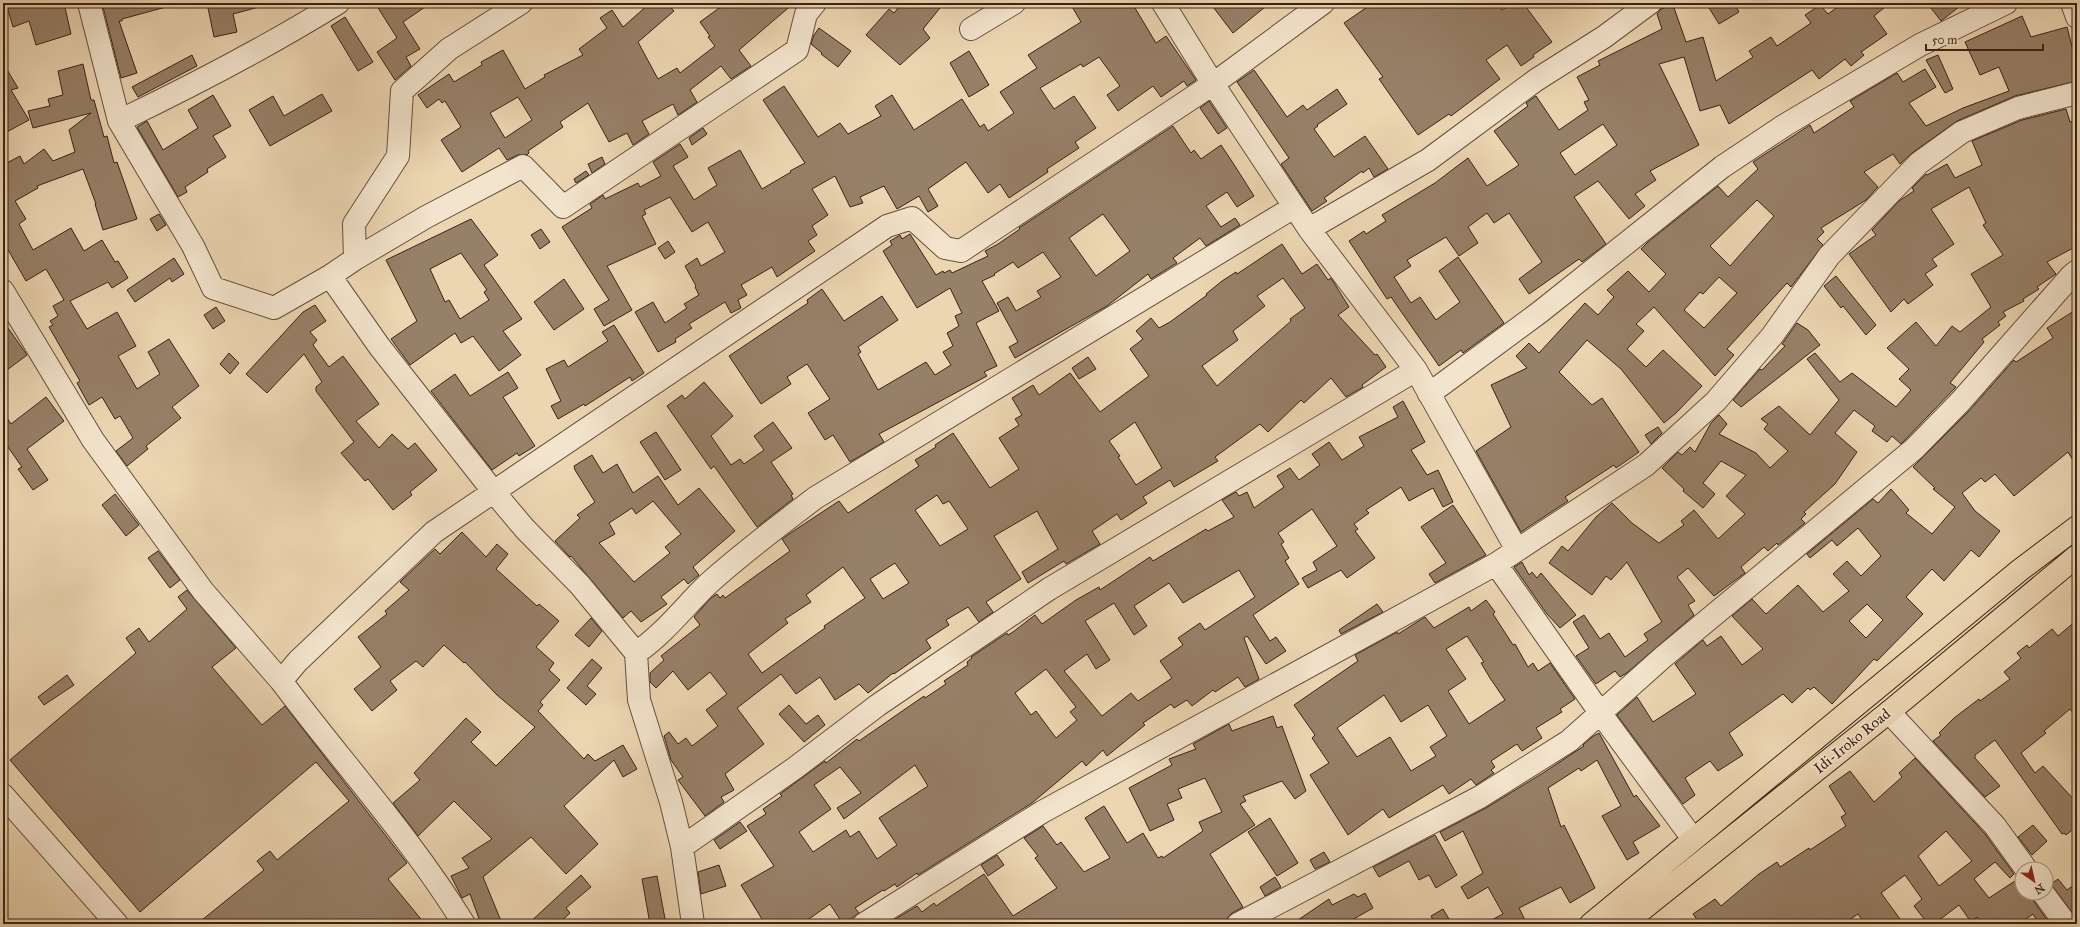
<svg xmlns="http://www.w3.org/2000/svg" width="2080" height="927" viewBox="0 0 2080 927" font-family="'IM FELL Great Primer',serif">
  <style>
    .building { fill: #978068; stroke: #3a2217; fill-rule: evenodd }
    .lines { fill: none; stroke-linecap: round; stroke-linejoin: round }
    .minor-casing { stroke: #664f3e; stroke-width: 24 }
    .highway-casing { stroke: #3a2217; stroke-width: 24 }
    .minor { stroke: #f3e4cd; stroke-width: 22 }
    .highway { stroke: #ecd6b2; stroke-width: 22 }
    .labels { text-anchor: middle; stroke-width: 3.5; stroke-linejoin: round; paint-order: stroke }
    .street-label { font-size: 15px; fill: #3a2217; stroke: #f3e4cd }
  </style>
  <rect width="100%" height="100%" fill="#ecd6b2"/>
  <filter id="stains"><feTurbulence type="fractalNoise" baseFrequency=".005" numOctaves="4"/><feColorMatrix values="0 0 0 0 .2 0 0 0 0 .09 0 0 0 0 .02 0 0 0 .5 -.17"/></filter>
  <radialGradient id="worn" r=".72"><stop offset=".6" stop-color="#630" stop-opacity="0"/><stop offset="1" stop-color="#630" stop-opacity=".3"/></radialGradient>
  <!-- building -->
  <path class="building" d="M6,3H64L71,34L36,45L29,21L13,27Z
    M102,3H166V7L122,19V21H119L137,73L121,78Z
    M207,3H259V7L233,14L237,32L214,37Z
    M375,3H431L403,22L420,49L406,57L411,66L395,80L377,52L397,38Z
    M650,3H667L674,11L638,42L658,79L677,68L680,73L715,46L708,37L710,36L700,22L726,3H794L739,50L751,66L731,79L721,66L690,90L697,102L678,115L673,104L642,121L649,134L633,145L627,133L609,142L588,103L560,122L563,127L528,151L529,153L527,155H518L507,160L499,148L462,172L441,140L461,127L445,101L442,103L439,99L427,108L418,95L449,74L454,82L482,65L481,62L503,50L525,89L545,77L544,75L583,55L579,49L607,28L600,18L612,10L623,27ZM518,97L532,120L505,138L490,113Z
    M902,3H944L923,29L930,38L900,65L866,35L889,9L894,13Z
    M1070,3H1132L1156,43L1166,36L1196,80L1187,86L1184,81L1161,97L1153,86L1118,111L1107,95L1120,86L1099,57L1083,67L1081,64L1040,88L1054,109L1074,96L1096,128L1075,142L1079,148L1047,169L1048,172L1009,198L1000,184L988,193L966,162L928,189L938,206L928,212L919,196L897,209L884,186L860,197L863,203L850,207L835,176L812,189L828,215L812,226L817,235L808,241L815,251L777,277L772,267L741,285L747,295L738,300L741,308L731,313L725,302L689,324L692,328L675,339L676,342L658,352L635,312L653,302L665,323L687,308L684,304L699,295L695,287L696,286L685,266L697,258L701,266L725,252L708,222L692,232L670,197L644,210L646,214L642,216L656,244L607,266L632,310L604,326L594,309L609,300L562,227L592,208L590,204L603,195L605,199L638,183L640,187L661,176L653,162L680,144L688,157L673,166L694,200L717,185L708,168L740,150L762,189L791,172L790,171L805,163L763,100L784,86L818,137L840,123L848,134L881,116L875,106L892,95L914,130L962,99L980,127L984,124L988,131L1014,113L1000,92L1037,68L1028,55L1081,22Z
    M1210,3H1270L1233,33Z
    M1373,3H1497L1502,10L1513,3H1523L1552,42L1533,55L1534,57L1521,66L1507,45L1486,60L1500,79L1451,116L1449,114L1418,135L1379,79L1383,77L1344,23Z
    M1706,3H1734L1739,12L1719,24Z
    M1843,3H1890L1874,16L1887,34L1861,52L1864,55L1851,66L1845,59L1819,79L1812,70L1729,124L1720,105L1700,111L1684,57L1659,64L1699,145L1650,171L1656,180L1635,194L1645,206L1629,219L1598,181L1574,197L1606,244L1582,262L1579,259L1529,294L1519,279L1542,262L1509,213L1494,223L1487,213L1468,227L1478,243L1459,256L1446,237L1407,260L1411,266L1394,277L1411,303L1420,297L1436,320L1460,302L1439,271L1458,257L1504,323L1463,353L1461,350L1439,366L1391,297L1387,299L1349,241L1364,231L1366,234L1386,221L1382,215L1435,183L1468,158L1487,186L1519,165L1494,131L1528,106L1526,103L1536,96L1559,130L1588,110L1584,102L1589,100L1577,77L1600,65L1598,61L1662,29L1657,14L1661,9L1673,5L1686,42L1703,37L1716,81L1753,57L1749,51L1771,37L1777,46L1811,23L1805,15L1820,5L1828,14ZM1603,124L1617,145L1575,175L1560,153Z
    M1927,3H1964L1941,21Z
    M2022,16L2031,37L2067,27L2077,66V81L2015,96L1957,121L1912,153L1900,164L1893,154L1864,172L1878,187L1875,190L1866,200L1821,228L1824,232L1817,239L1823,245L1791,287L1787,283L1727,349L1734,355L1715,376L1654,307L1636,324L1644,331L1627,349L1646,367L1663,350L1702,386L1676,413L1664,423L1621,369L1587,340L1559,372L1592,405L1602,398L1639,452L1616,468L1614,465L1565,497L1568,501L1521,532L1476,451L1511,427L1491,385L1527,368L1516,356L1529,343L1539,353L1585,303L1598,315L1614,297L1607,290L1628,271L1649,292L1666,274L1641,249L1648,242L1718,186L1728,197L1758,169L1753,162L1810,125L1814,133L1854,107L1850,101L1897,73L1903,82L1925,69L1936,87L1909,103L1926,126L1963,108L2009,91L1999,67L1980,75L1965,42ZM1757,200L1774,216L1730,266L1710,246ZM1719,277L1737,293L1704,328L1684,310L1700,292L1703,294Z
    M345,17L373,62L358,71L331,26Z
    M819,28L851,51L838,67L821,54L822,53L811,44L814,35Z
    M969,51L989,85L969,97L950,63Z
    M192,55L197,66L138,97L132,87Z
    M1938,55L1953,89L1945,93L1926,60Z
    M3,63L18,88L11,90L29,120L3,134Z
    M83,64L91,100H94L104,137L107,136L114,163L117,162L137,219L103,230L95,204H96L83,169L37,186L38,188L15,201L26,219L19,224L33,250L71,228L84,251L102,240L115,262L118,261L128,278L112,288L108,282L70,301L87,329L117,312L136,346L118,356L137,389L160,374L148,352L169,339L199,386L172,407L181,418L146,446L148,449L127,466L116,451L133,438L120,416L115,419L102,397L89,405L77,383L80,381L49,327L53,325L50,321L58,316L53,306L64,300L46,269L26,281L3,241V165L20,156L24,164L44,149L53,161L75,152L69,130L91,113L33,128L28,111L50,106L48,99L63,95L58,71Z
    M1254,70L1287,117L1303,105L1307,110L1337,89L1347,104L1317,125L1318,126L1314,129L1334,157L1365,136L1388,169L1374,177L1369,168L1363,173L1362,171L1324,198L1327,201L1312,211L1281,164L1289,158L1237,82Z
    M322,94L332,111L270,146L249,110L273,96L284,116Z
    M213,95L231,126L213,136L226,157L207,169L208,172L185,187L187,192L178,197L137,127L147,121L163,150L198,128L188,110Z
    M1209,101L1227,128L1218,134L1200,108Z
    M2066,109L2070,122L2074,121L2077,128V246L2047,262L2056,274L2037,287L2039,289L2023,299L2024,301L2003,312L2006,316L1998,322L2000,325L1982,339L1984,342L1950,383L1956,387L1901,444L1892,436L1887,442L1872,431L1875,426L1854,410L1835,433L1857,452L1835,484L1804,512L1806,514L1801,519L1805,523L1778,545L1777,543L1768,551L1764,547L1741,567L1745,573L1714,596L1688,568L1677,577L1695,601L1688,605L1694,615L1628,672L1620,677L1615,671L1596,684L1576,656L1589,648L1573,622L1584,615L1600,639L1609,633L1625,657L1648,640L1644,634L1662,622L1627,562L1611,580L1606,576L1592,595L1549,563L1562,546L1568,551L1596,517L1612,503L1632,523L1659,543L1684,525L1681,521L1694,510L1718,539L1745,514L1726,496L1746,475L1721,461L1703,483L1715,494L1703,508L1683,491L1684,489L1662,468L1678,452L1682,455L1690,447L1695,452L1711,423L1719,415L1727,424L1719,434L1756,453L1770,468L1788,451L1764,429L1768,424L1761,419L1779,406L1810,435L1839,400L1807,359L1815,353L1840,382L1852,373L1896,407L1911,390L1899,379L1909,369L1887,348L1916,322L1936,346L1952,326L1960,332L1991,307L1971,274L2003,255L1983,225L1986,223L1969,187L1931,209L1954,244L1932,259L1937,266L1925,274L1933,285L1908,304L1904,299L1891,312L1849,254L1876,235L1872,230L1899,201L1914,191L1912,188L1926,174L1927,175L1947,164L1955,178L1982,165L1972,141L2022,120Z
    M1173,126L1191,153L1194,150L1201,159L1221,145L1233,163L1254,196L1237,207L1227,192L1206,206L1221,227L1235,218L1240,225L1206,246L1200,238L1173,258L1177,263L1151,279L1148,274L1107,306L1015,358L1009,347L1018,342L997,303L1008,297L1016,311L1041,297L1037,291L1061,277L1043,252L1018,268L1013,262L994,274L995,275L982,281L999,311L976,323L997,366L984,372L987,376L879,434L884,442L850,462L833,435L825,440L808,413L830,399L807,364L787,377L791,384L761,404L729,356L808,303L807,300L822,289L844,321L882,296L898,320L858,347L861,352L858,354L878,390L926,362L935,375L951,365L943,352L953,346L947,333L959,326L955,316L962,313L950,288L917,308L883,251L892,245L890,241L900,235L902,239L910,234L936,275L943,271L944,273L950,270L952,273L988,256L985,251L998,244L1020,229L1019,228ZM1103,214L1130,251L1096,276L1069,238Z
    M703,128L707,134L692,145L689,138Z
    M602,157L605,164L592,173L588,164Z
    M586,171L589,175L576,183L574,179Z
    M159,214L166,225L157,231L150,219Z
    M471,219L498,255L484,265L522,319L503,331L521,355L499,371L473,336L461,343L455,333L410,365L391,339L417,321L386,260ZM461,253L487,290L484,292L489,300L460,319L449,300L445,302L430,269Z
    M541,229L550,242L540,249L531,235Z
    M668,241L675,252L665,259L658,248Z
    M1282,244L1302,274L1317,264L1328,280L1331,278L1349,307L1338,315L1375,355L1377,354L1386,367L1362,385L1363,387L1346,397L1331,378L1304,403L1301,400L1268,432L1260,424L1215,457L1218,461L1174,487L1170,480L1143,497L1147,503L1121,520L1117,514L1092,531L1100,544L1066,564L1064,561L1028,583L1022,572L1058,549L1037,511L994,536L1021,579L986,602L993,612L979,622L968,607L946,620L949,625L926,640L931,648L894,674L893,673L868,693L859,684L835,700L820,677L796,694L781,674L737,708L764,744L725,774L734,790L721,797L724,802L705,816L678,780L683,777L671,760L664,736L669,732L678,744L686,738L692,746L718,726L706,710L727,694L710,672L688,690L673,671L656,688L650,682V673L664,660L661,656L700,625L694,617L711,598L717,594L720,598L723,595L725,598L790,551L782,539L792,532L839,501L848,513L919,466L915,460L936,447L935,445L953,433L990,488L1019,469L999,438L1019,425L1015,419L1022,415L1012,398L1033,385L1039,395L1070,373L1100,412L1149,376L1130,349L1143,339L1136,331L1151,318L1159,328L1170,322L1207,295L1206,294L1222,281L1236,272L1237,274ZM1283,278L1305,308L1290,319L1291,321L1217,386L1202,366L1238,340L1233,331L1265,306L1257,296ZM1135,422L1162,468L1136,485L1118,457L1120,456L1109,441ZM937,495L943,504L949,501L968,529L940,546L915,510ZM895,563L909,583L883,599L870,579ZM843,567L865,598L824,626L825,628L762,673L748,654L788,623L785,619L811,602L806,595Z
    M174,258L184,274L172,282L170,278L135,302L127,290Z
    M1836,276L1876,325L1866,335L1843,306L1841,308L1824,286Z
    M564,279L584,309L554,330L534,302Z
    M315,305L326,321L310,332L317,340L313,345L329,367L343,356L379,404L356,421L379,448L392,434L408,449L415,443L437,470L410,492L412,495L393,510L368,479L365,481L341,453L354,442L316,391V387L322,382L304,354L267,393L246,374L303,312Z
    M216,307L225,321L213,329L204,315Z
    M2077,309V467L2068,452L2014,496L1995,474L1985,482L1981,478L1962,493L1975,511L2000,531L1979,557L1971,550L1944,581L1932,569L1906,597L1923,614L1877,661L1874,659L1832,704L1814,687L1810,690L1808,688L1792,703L1783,694L1729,733L1743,755L1718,771L1710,761L1685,778L1695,795L1683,804L1617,715L1637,697L1653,722L1696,694L1675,664L1703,640L1707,646L1721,636L1742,665L1763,649L1732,616L1752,599L1766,614L1798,585L1823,612L1849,591L1833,574L1847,561L1861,576L1881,556L1858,528L1837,546L1832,540L1810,558L1807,554L1873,499L1878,503L1891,489L1909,510L1906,513L1932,534L1955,507L1933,489L1935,488L1913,467L1969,411L2014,360L2016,362L2053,338L2047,328ZM1867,604L1883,620L1866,638L1849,621Z
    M3,321L27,355L3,373Z
    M1797,323L1808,330L1820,345L1741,407L1733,400L1760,369L1762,370L1785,346L1782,344Z
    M614,325L644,373L632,381L630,377L585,406L584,404L558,419L551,406L561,401L546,369L564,360L568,367L608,341L602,332Z
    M229,353L239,363L230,374L220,364Z
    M1088,357L1096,369L1079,379L1072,368Z
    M508,372L518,388L503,397L535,446L519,456L517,453L492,470L431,391L455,374L470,396Z
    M704,382L733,416L711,436L731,465L740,459L744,464L764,450L754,436L773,422L792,448L771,462L793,494L791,495L793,499L757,527L714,466L711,469L667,406L682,395L685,399Z
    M46,397L64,421L27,449L48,480L33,490L18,469L22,467L3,440V412L11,424Z
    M1403,401L1425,442L1411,450L1427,475L1438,470L1453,502L1443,507L1433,488L1409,501L1401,487L1366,510L1369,513L1354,524L1358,529L1355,531L1375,558L1347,578L1341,570L1308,588L1302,578L1317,570L1313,562L1337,546L1312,509L1278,533L1284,542L1281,544L1289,558L1285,561L1299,584L1253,615L1270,641L1276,637L1286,651L1266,664L1247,636L1244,638L1259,679L1245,687L1238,677L1215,692L1213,690L1192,706L1187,700L1174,708L1171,704L1143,723L1145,725L1107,756L1103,750L1086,766L1082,761L1032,803L918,875L917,873L897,887L895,884L884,891L883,890L855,908L859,913L843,924L830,904L802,924H765L741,885L774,866L747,826L766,814L763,809L782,796L780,794L825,761L826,763L857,739L859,741L924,696L925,698L946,684L944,681L968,665L967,662L972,658L971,657L1007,633L1008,635L1013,632L1035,615L1042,624L1076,600L1099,587L1100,590L1150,557L1153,561L1206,529L1208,531L1234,517L1222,500L1236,492L1239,496L1247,492L1254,508L1284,487L1277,476L1290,468L1299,480L1320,465L1312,454L1329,442L1342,460L1364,446L1359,437L1398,417L1393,407ZM1239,570L1255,597L1205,630L1200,623L1178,638L1183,645L1160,661L1172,678L1138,701L1131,693L1102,716L1064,671L1087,654L1096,669L1110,660L1085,621L1114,603L1134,635L1147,626L1134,606L1169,583L1183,603ZM1046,669L1076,707L1070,712L1077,720L1056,738L1036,711L1031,715L1015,693ZM915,765L928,786L879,818L897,845L877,859L859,831L850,837L846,830L813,852L799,832L831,809L814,785L840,767L861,793L837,808L844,819Z
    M1658,427L1662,433L1651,444L1645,435Z
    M656,432L681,470L665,480L640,442Z
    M592,455L603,473L617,464L633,493L658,476L678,505L699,488L735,531L693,567L699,575L688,584L684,579L661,597L667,604L641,622L631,611L623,618L571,556L570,557L555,541L580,518L577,515L595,502L575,470L574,466ZM653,501L681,534L665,547L670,553L634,582L599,543L615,534L609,523L632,508L636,514Z
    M115,494L139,525L126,536L102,505Z
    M1453,505L1486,555L1435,583L1429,574L1446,563L1421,527Z
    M462,532L486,557L497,544L508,554L496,569L537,606L539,604L559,621L536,647L554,663L549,670L560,680L540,702L543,705L538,711L584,759L588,754L595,761L623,745L637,769L623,777L614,760L564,806L598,844L566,874L531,837L483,877L501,921L493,924H481L470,894L462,898L451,876L469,868L462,858L492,839L454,801L418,836L393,803L420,780L414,773L466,718L481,732L471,742L496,766L535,727L497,695L465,662L464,663L444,645L423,667L416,661L390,681L397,690L372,711L354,689L381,667L358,637L387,614L385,611L409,590L400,582L435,549L440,554Z
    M158,551L180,580L170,588L148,558Z
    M1522,562L1529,575L1532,572L1537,578L1541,573L1576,615L1560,628L1547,614L1514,567Z
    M187,590L236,648L212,667L262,725L285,706L407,863L388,879L425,924H197L264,870L257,861L270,851L277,860L349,801L316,762L140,912L10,760L136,653L126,638L139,628L149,642L187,609L178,597Z
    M1486,600L1495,612L1493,614L1513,645L1515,644L1528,667L1533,663L1538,671L1550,663L1575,699L1560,709L1562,712L1536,728L1542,738L1522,751L1517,744L1491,761L1495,767L1491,770L1494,773L1476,785L1471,779L1449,794L1443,785L1389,818L1383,809L1348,835L1310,775L1329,763L1312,738L1315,735L1294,705L1358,661L1355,655L1397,632L1398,634L1425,617L1434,628L1469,607L1471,611ZM1467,636L1484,662L1481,663L1490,678L1505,700L1469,724L1448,691L1466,679L1446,649ZM1384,695L1401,722L1428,705L1447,736L1430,747L1436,756L1411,771L1390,737L1357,757L1337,728Z
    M1377,604L1383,612L1341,634L1339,630Z
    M591,618L602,631L589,647L575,635Z
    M2077,620V718L2070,709L2044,731L2046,733L2021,753L2035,773L2043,766L2077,803V826L2066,835L2064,833L2062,834L1995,740L1975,755V758L2000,786L1985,797L1933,741L1941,735L1939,733L1954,718L1979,699L1980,701L2010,679L2004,672L2021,658L2017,653L2027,645L2029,648L2052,629L2058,636Z
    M592,659L602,668L587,686L596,694L586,705L567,688Z
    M67,675L74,685L44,705L38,697Z
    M789,705L806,724L818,715L825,725L804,742L779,714Z
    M1273,716L1277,728L1282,726L1306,791L1295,799L1282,781L1243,796L1246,801L1240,804L1255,825L1210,854L1243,907L1232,913L1222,924H887L917,906L922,912L934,903L936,906L984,874L1013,916L1057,888L1035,858L1038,856L1024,838L1043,826L1057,845L1061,842L1084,872L1110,858L1085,818L1104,806L1127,843L1143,833L1158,858L1162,856L1163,858L1203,831L1199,822L1222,812L1205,778L1178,789L1182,798L1167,804L1174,820L1150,831L1129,788L1172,765L1169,759L1196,749L1193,744L1229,724L1232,731Z
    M1599,733L1634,797L1636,795L1660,826L1633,842L1639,853L1627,860L1602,816L1621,806L1597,760L1581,771L1579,768L1548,788L1561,827L1564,825L1595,888L1570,903L1561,887L1519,908L1527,924H1484L1503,914L1488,887L1468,899L1461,887L1483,873L1463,831L1445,841L1440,832L1486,808L1543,773L1584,746L1583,745L1592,737Z
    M1915,758L1985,834L2014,874L2010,878L1995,862L1974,879L1989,898L2018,879L2022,881V893H2031L2033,900L2047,920L2039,924L2033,914L2019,924H1982L1977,917L1971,922L1959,905L1934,924H1928L1914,906L1922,899L1905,875L1881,893L1900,919L1892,924H1865L1858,914L1843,924H1700L1693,914L1715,899L1721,906L1759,874L1777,862L1780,867L1809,848L1810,850L1846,826L1841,817L1846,814L1829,786L1850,771L1874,802L1902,777L1899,773ZM1946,831L1972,861L1939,886L1918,856Z
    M1270,818L1298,863L1277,876L1248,832Z
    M740,822L747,831L720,849L714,840Z
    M2033,825L2047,841L2032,855L2018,837Z
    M1435,835L1457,875L1436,888L1429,875L1419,880L1409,861L1379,877L1373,867Z
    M1324,852L1330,862L1315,869L1310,860Z
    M997,855L1004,865L988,876L981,865Z
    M719,865L726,886L701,894L698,872Z
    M581,875L591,887L566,908L570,913L558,924H528Z
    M657,876L666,924H650L642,879Z
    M1275,877L1281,887L1265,896L1260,887Z
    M2058,879L2067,890L2077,883V919L2051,884Z
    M1365,893L1373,908L1345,924H1292L1329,899L1332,905L1354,894L1358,897Z
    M1443,909L1452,924H1435L1431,916Z"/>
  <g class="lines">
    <!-- minor casing -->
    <g class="minor-casing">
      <path id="minor" d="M89,3L119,121L193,246L213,288L274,308L330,276L355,259L426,217L523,166L563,207L797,50L806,14L815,3
        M1163,3L1213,84L1309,229L1416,370L1517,550
        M2072,3L2077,17
        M971,29L1014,3
        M119,121C194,85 267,47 338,3
        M1309,229L1428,160L1536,80L1604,37L1650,3
        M355,259L354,224L398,156L402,91L449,49L521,3
        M330,276L379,346L493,491L525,529L580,585L636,653L639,700L671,802L682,847L693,924
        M3,291L93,440L203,591L281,681L298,661L434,532L887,226L912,218L945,248L961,251L1213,84L1323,3
        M1429,394L1540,312L1722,167L1785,125L1920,45L2006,3
        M1496,564L1601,714L1693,839
        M636,653C664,634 684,607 708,584C742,553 779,526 815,498L1294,207
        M281,681C342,762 411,838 464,924
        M1889,712L1995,826L2026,869
        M3,795L117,924
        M682,847L795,768L878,705L1049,589L1416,370
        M2043,893L2066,924
        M864,924L1042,812L1496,564L1646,465L1716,401L1772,336L1829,256L1919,163L1962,132L2018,108L2077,93
        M1238,924L1480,797L1569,741L1662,658L1914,449L1960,402L2071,276L2077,271"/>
    </g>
    <!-- highway casing -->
    <g class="highway-casing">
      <path id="highway" d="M1591,924L2020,570L2077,527
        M1624,924L1889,712L2077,556"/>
    </g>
    <!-- minor -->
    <use href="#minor" class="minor"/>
    <!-- highway -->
    <use href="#highway" class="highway"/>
  </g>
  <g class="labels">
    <!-- street labels -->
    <g class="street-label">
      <text transform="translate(1852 741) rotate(-39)" y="5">Idi-Iroko Road</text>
    </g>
  </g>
  <!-- margin -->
  <rect width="2080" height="927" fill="none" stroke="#ecd6b2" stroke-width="16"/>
  <rect x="4" y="4" width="2072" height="919" fill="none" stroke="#3a2217" stroke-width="2"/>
  <rect x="8" y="8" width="2064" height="911" fill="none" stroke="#3a2217"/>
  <!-- north arrow -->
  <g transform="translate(2034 881) rotate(146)"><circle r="19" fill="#f3e4cd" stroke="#a99684"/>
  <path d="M0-3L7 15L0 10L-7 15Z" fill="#8f2418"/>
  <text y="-6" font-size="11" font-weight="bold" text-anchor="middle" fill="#3a2217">N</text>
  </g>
  <!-- scale -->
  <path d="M1926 44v6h117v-6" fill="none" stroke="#3a2217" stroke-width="2"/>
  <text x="1932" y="44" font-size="12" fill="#3a2217" stroke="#f3e4cd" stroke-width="3" paint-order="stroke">50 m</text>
  <rect width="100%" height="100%" filter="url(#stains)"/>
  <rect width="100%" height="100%" fill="url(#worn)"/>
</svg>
